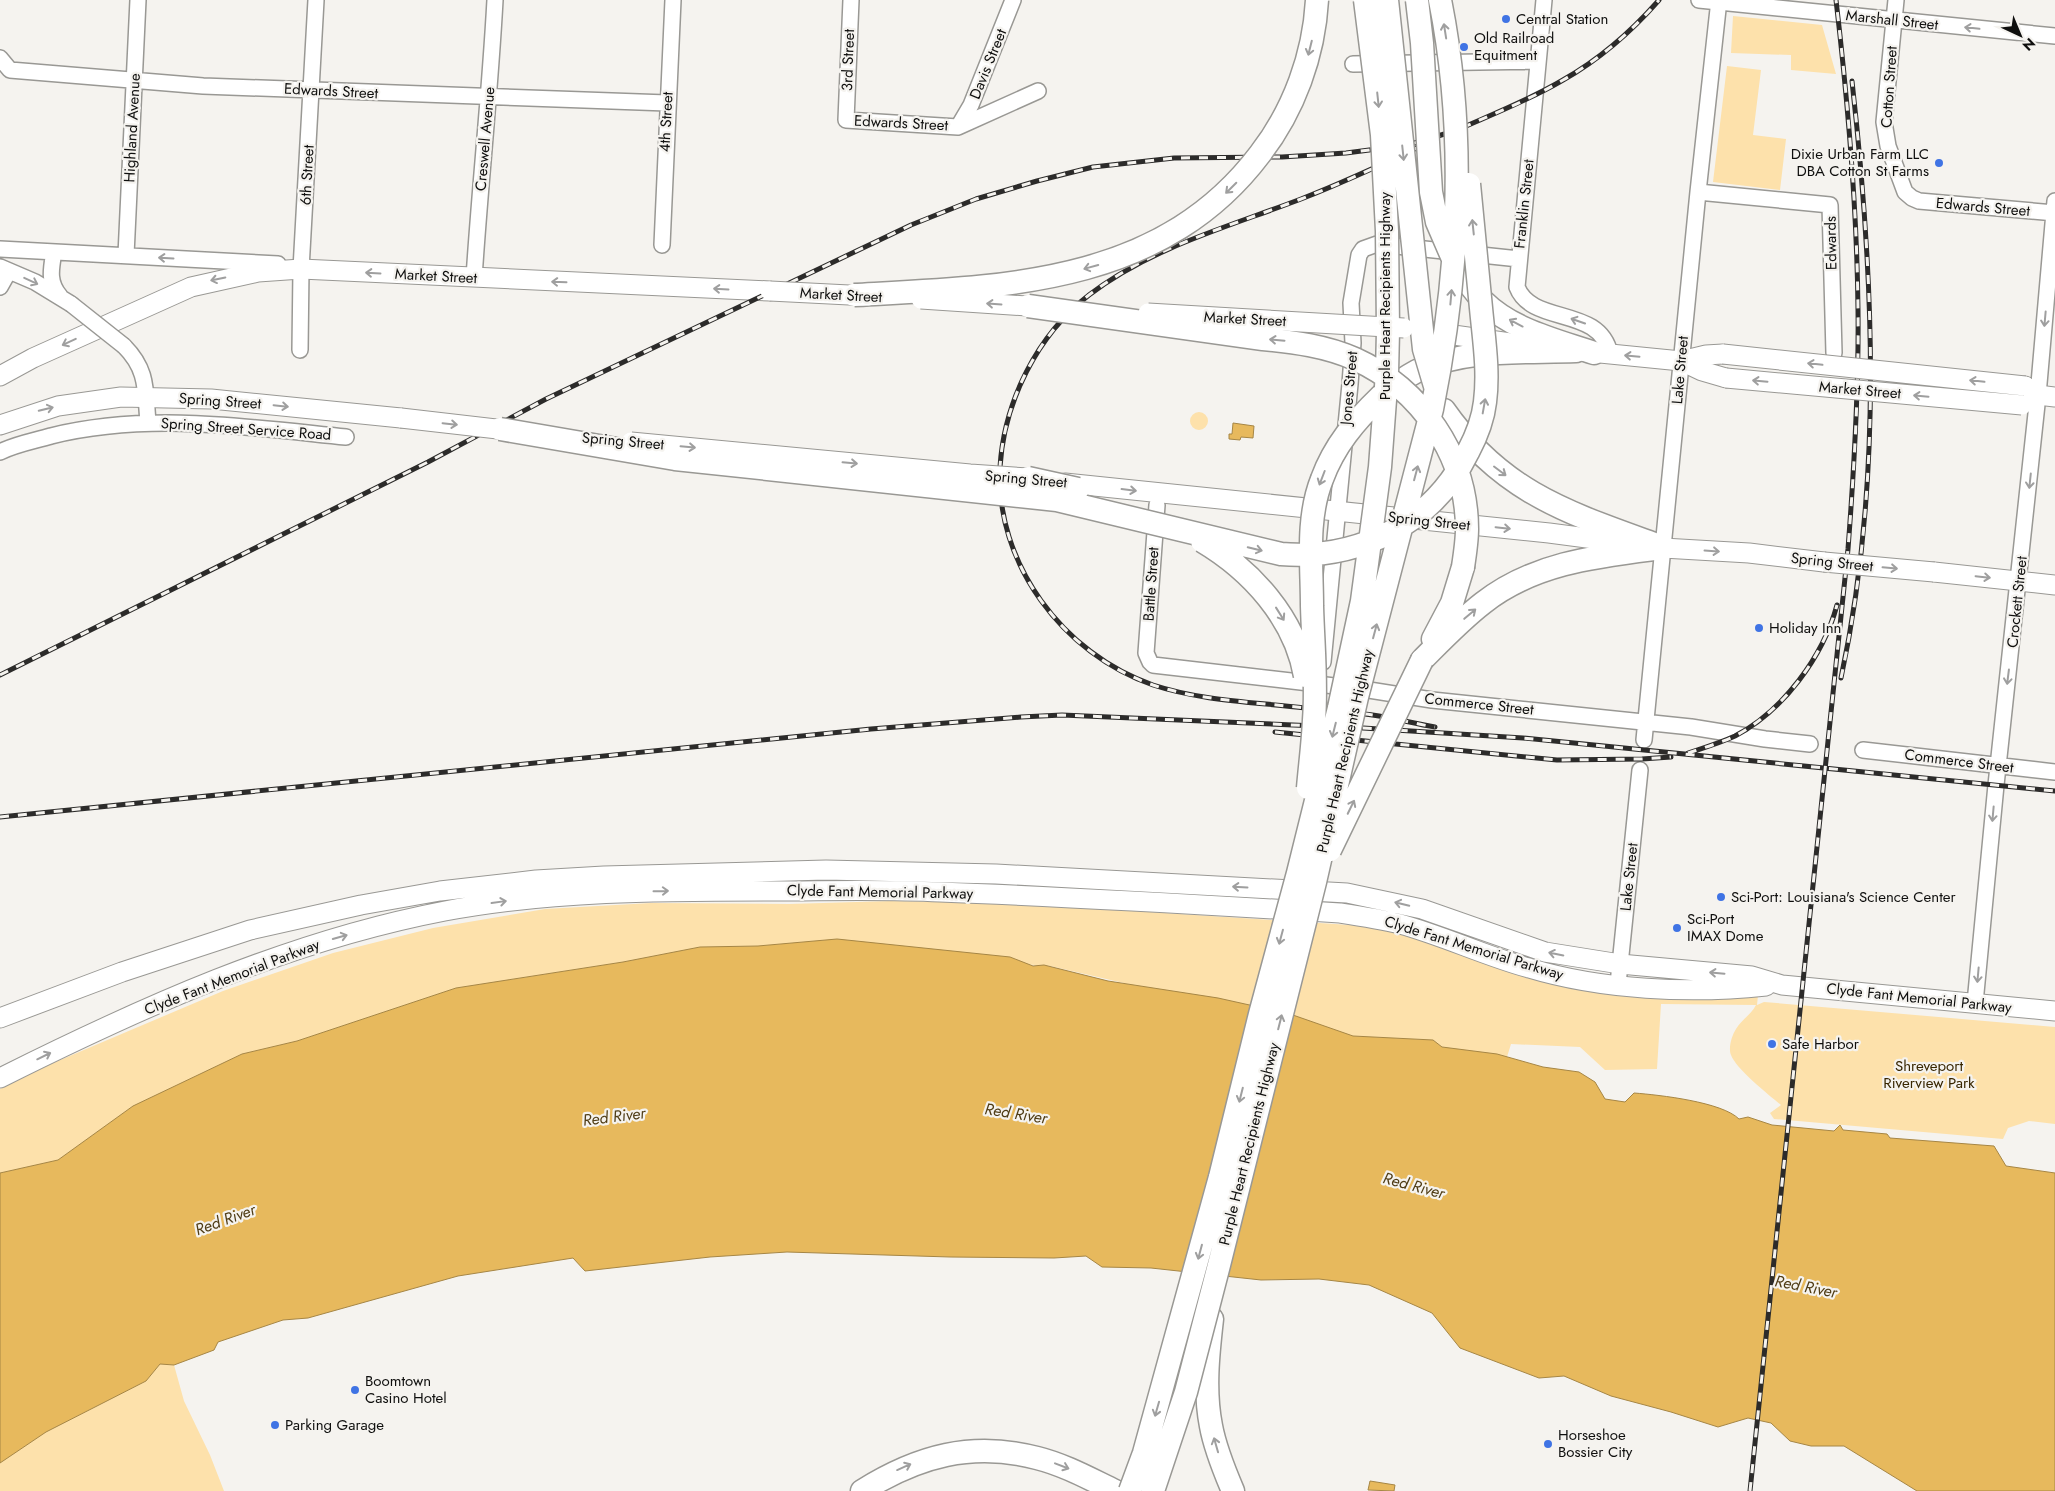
<svg xmlns="http://www.w3.org/2000/svg" width="2055" height="1491" viewBox="0 0 2055 1491" font-family="Jost,sans-serif">
  <style>
    .green { fill: #fde1ab }
    .water { fill: #e7b95d; stroke: #a68645 }
    .lines { fill: none; stroke-linecap: round; stroke-linejoin: round }
    .minor-casing { stroke: #999894; stroke-width: 18 }
    .major-casing { stroke: #999894; stroke-width: 21 }
    .highway-casing { stroke: #999894; stroke-width: 25 }
    .minor { stroke: #fff; stroke-width: 15 }
    .major { stroke: #fff; stroke-width: 19 }
    .highway { stroke: #fff; stroke-width: 22 }
    .rail-casing { stroke: #2c2b2a; stroke-width: 5 }
    .rail { stroke: #f5f3ef; stroke-width: 3; stroke-dasharray: 9; stroke-linecap: butt }
    .minor-bridge-casing { stroke: #999894; stroke-width: 18; stroke-linecap: butt }
    .major-bridge-casing { stroke: #999894; stroke-width: 21; stroke-linecap: butt }
    .highway-bridge-casing { stroke: #999894; stroke-width: 25; stroke-linecap: butt }
    .minor-bridge { stroke: #fff; stroke-width: 15 }
    .major-bridge { stroke: #fff; stroke-width: 19 }
    .highway-bridge { stroke: #fff; stroke-width: 22 }
    .oneway { stroke: #9f9f9f }
    .poi-dot { fill: #3f73e4; stroke: #f5f3ef; stroke-width: 2 }
    .labels { text-anchor: middle; stroke-width: 4.5; stroke-linejoin: round; paint-order: stroke }
    .poi-label { font-size: 15px; fill: #0f0f0e; stroke: #f5f3ef; text-anchor: start }
    .street-label { font-size: 15px; fill: #0f0f0e; stroke: #f5f3ef }
    .park-label { font-size: 15px; fill: #382600; stroke: #f5f3ef }
    .water-label { font-size: 16px; font-style: italic; fill: #503d16; stroke: #f5f3ef }
  </style>
  <rect width="100%" height="100%" fill="#f5f3ef"/>
  <!-- green -->
  <path class="green" d="M1733,16L1822,25L1836,74L1791,70V55L1731,53Z
    M1727,66L1761,70L1753,135L1786,139L1780,190L1713,182Z
    M1190 421a9 9 0 1 1 18 0a9 9 0 1 1-18 0Z
    M891,901L1012,903L1365,926L1404,933L1489,965L1551,984L1655,997L1758,995L1757,1005L1764,1002L2055,1027V1124L2029,1121L2008,1128L2003,1139L1774,1119L1770,1113L1781,1105C1769,1095 1736,1069 1731,1055C1728,1048 1732,1035 1736,1029C1741,1020 1751,1015 1756,1005L1661,1004L1657,1069L1605,1070L1580,1047L1511,1044L1507,1057L1442,1047L1433,1040L1353,1036L1050,966L758,946L700,947L623,962L456,988L297,1041L242,1054L133,1106L58,1160L0,1173V1089L39,1069L223,991L333,953L433,928L545,909L651,903L789,904Z
    M160,1364L174,1365L184,1401L210,1455L224,1491H0V1463L46,1432L146,1381Z"/>
  <!-- water -->
  <path class="water" d="M1233,423L1254,426L1253,438L1241,437L1240,440L1229,439V434H1232Z
    M837,939L1010,957L1033,966L1044,965L1108,981L1218,998L1290,1014L1353,1036L1433,1040L1442,1047L1497,1054L1543,1067L1579,1072L1595,1082L1605,1099L1625,1102L1634,1093C1660,1095 1722,1102 1739,1119L1748,1117L1772,1125L1834,1131L1840,1125L1843,1130L1887,1134L1890,1138L1994,1146L2006,1166L2055,1173V1491H1917L1844,1446H1811L1790,1441L1771,1423L1748,1418L1718,1427L1671,1412L1611,1396L1564,1376L1539,1378L1460,1348L1432,1313L1369,1285L1319,1279L1261,1280L1151,1268L1102,1267L1086,1256L1054,1258L950,1257L787,1252L710,1257L585,1271L573,1258L458,1276L308,1318L283,1320L218,1342L214,1350L174,1365L160,1364L146,1381L46,1432L0,1463V1173L58,1160L133,1106L242,1054L297,1041L456,988L623,962L700,947L758,946Z
    M1370,1481L1395,1485L1394,1491L1368,1490Z"/>
  <g class="lines">
    <!-- minor casing -->
    <g class="minor-casing">
      <path id="minor" d="M851,0L846,120L958,127L1038,91
        M1544,0L1517,287C1532,326 1600,305 1610,354
        M1699,0L2055,36
        M1896,0L1884,122L1888,146L1905,192L1912,198L1919,201L2055,213
        M0,58L10,70L203,86L667,103
        M1353,64L1538,61
        M958,127L971,105L1013,0
        M1698,192L1830,205L1834,353
        M662,245L673,0
        M0,249L278,264
        M54,252C51,269 48,282 60,296
        M126,255L138,0
        M0,267L35,282L71,304
        M474,278C480,185 490,93 495,0
        M0,287L9,271
        M124,346C148,370 145,390 148,422
        M300,350L301,269L316,0
        M0,452C16,444 34,441 51,436C148,412 247,427 346,437
        M1157,505L1146,653L1150,662L1153,665L1369,690L1432,700L1691,727L1765,739L1810,744
        M1323,662L1350,384L1353,343L1351,303L1359,255L1363,249L1377,244L1519,259
        M1644,740L1698,192L1719,0
        M1863,750L2055,772
        M1618,984L1640,770
        M1975,1003L1996,785L2038,395L2055,201"/>
    </g>
    <!-- major casing -->
    <g class="major-casing">
      <path id="major" d="M1432,332L1526,345
        M1580,351L1681,361L1706,355L1723,354
        M1681,361L1702,371L1726,378
        M0,376L33,358L191,287L258,272L301,269L770,291
        M2025,386L2038,395L2055,397
        M0,425L58,406L121,397L211,399L401,418
        M1065,483L1549,533L1663,548L1749,553L1824,562
        M1934,572L2055,585
        M0,1018L122,972L250,930L361,905L440,891L536,880L604,876L826,870L996,874L1347,893L1422,909L1545,952L1620,964L1752,976L1782,985L2055,1011
        M0,1078C142,1007 288,941 445,911C552,891 659,891 768,891C825,891 883,889 940,892C1074,897 1207,905 1340,913C1360,916 1380,919 1400,924C1444,936 1485,956 1529,968C1602,990 1690,994 1766,986"/>
    </g>
    <!-- highway casing -->
    <g class="highway-casing">
      <path id="highway" d="M1459,271C1467,281 1474,291 1483,301C1512,330 1556,340 1594,353
        M1382,395C1393,386 1404,378 1417,371C1465,348 1524,353 1576,351
        M1444,410C1502,493 1569,513 1660,546
        M1433,639L1452,603L1463,567
        M1422,660C1442,640 1461,620 1483,603C1535,562 1600,556 1663,548
        M1212,1319C1208,1354 1204,1391 1211,1426C1215,1448 1224,1470 1233,1491
        M862,1491C918,1456 972,1441 1037,1458C1065,1465 1090,1479 1115,1491"/>
    </g>
    <!-- minor -->
    <use href="#minor" class="minor"/>
    <!-- major -->
    <use href="#major" class="major"/>
    <!-- highway -->
    <use href="#highway" class="highway"/>
    <!-- rail casing -->
    <g class="rail-casing">
      <path id="rail" d="M1446,135C1485,117 1526,102 1563,80C1600,59 1631,32 1659,0
        M1421,146C1381,165 1342,183 1301,199C1228,227 1152,247 1089,295C1037,335 1004,402 1000,467C995,563 1063,654 1153,685C1202,701 1255,702 1305,708C1330,711 1355,712 1379,716C1398,719 1416,724 1435,727
        M0,675L428,462L546,399L911,225L976,199L1037,181L1093,167L1174,158L1282,157L1346,153L1408,145L1451,132
        M1841,678C1883,482 1874,278 1852,81
        M1275,732L1557,760L1642,759L1671,757
        M1688,753C1703,748 1720,743 1735,736C1783,711 1823,657 1837,605
        M0,817L871,729L1021,717L1062,715L1363,728L1523,738L2055,791
        M1750,1491L1848,549C1854,470 1859,390 1858,310C1857,207 1848,103 1836,0"/>
    </g>
    <!-- rail -->
    <use href="#rail" class="rail"/>
    <!-- minor-bridge casing -->
    <g class="minor-bridge-casing">
      <path id="minor-bridge" d="M71,304L124,346"/>
    </g>
    <!-- major-bridge casing -->
    <g class="major-bridge-casing">
      <path id="major-bridge" d="M770,291L869,296
        M921,299L1041,307
        M1148,313L1404,328
        M1723,354L2025,386
        M1726,378L2022,405
        M401,418L514,431
        M631,442L970,474L1028,478
        M1824,562L1934,572"/>
    </g>
    <!-- highway-bridge casing -->
    <g class="highway-bridge-casing">
      <path id="highway-bridge" d="M1387,0L1424,349L1435,386
        M1417,0L1422,43L1431,192L1437,222L1453,259
        M854,295C1004,287 1161,285 1260,154C1294,110 1314,55 1317,0
        M1028,306L1263,339C1294,342 1326,346 1355,359C1421,389 1467,456 1467,529C1467,541 1465,554 1463,567
        M500,429L675,459L1057,500L1281,554C1358,560 1433,524 1468,452C1476,437 1483,420 1485,402C1489,371 1484,340 1481,308C1477,267 1473,225 1469,184
        M1028,478L1078,489
        M1202,541C1251,570 1295,618 1305,676
        M1308,788C1310,765 1313,742 1314,720C1317,682 1313,644 1312,606C1312,564 1306,519 1322,479C1334,446 1355,421 1381,396
        M1330,850L1422,660
        M1130,1491L1144,1453L1220,1177L1260,1014L1298,873L1339,708L1362,601L1380,467L1387,373L1388,331L1387,231L1382,135L1365,0
        M1153,1491L1186,1392L1219,1265L1315,882L1357,697L1432,409C1459,275 1467,135 1440,0"/>
    </g>
    <!-- minor-bridge -->
    <use href="#minor-bridge" class="minor-bridge"/>
    <!-- major-bridge -->
    <use href="#major-bridge" class="major-bridge"/>
    <!-- highway-bridge -->
    <use href="#highway-bridge" class="highway-bridge"/>
  </g>
  <!-- one-way arrows -->
  <defs><path id="oneway-shaft" d="M-6 0H5M1.5-3L5.5 0L1.5 3" fill="none" stroke-width="1.6" stroke-linecap="round" stroke-linejoin="round" transform="scale(1.25)"/></defs>
  <g class="oneway">
    <use href="#oneway-shaft" transform="translate(1972 28) rotate(-174)"/>
    <use href="#oneway-shaft" transform="translate(1445 31) rotate(-99)"/>
    <use href="#oneway-shaft" transform="translate(1310 48) rotate(104)"/>
    <use href="#oneway-shaft" transform="translate(1378 100) rotate(84)"/>
    <use href="#oneway-shaft" transform="translate(1403 153) rotate(84)"/>
    <use href="#oneway-shaft" transform="translate(1231 188) rotate(135)"/>
    <use href="#oneway-shaft" transform="translate(1473 227) rotate(-96)"/>
    <use href="#oneway-shaft" transform="translate(166 258) rotate(-177)"/>
    <use href="#oneway-shaft" transform="translate(1091 267) rotate(165)"/>
    <use href="#oneway-shaft" transform="translate(373 273) rotate(-177)"/>
    <use href="#oneway-shaft" transform="translate(218 279) rotate(168)"/>
    <use href="#oneway-shaft" transform="translate(31 281) rotate(25)"/>
    <use href="#oneway-shaft" transform="translate(559 282) rotate(-178)"/>
    <use href="#oneway-shaft" transform="translate(721 289) rotate(-177)"/>
    <use href="#oneway-shaft" transform="translate(1451 297) rotate(-85)"/>
    <use href="#oneway-shaft" transform="translate(994 304) rotate(-176)"/>
    <use href="#oneway-shaft" transform="translate(2045 319) rotate(95)"/>
    <use href="#oneway-shaft" transform="translate(1578 321) rotate(-161)"/>
    <use href="#oneway-shaft" transform="translate(1516 323) rotate(-152)"/>
    <use href="#oneway-shaft" transform="translate(1277 340) rotate(-175)"/>
    <use href="#oneway-shaft" transform="translate(69 342) rotate(155)"/>
    <use href="#oneway-shaft" transform="translate(1632 356) rotate(-175)"/>
    <use href="#oneway-shaft" transform="translate(1815 364) rotate(-174)"/>
    <use href="#oneway-shaft" transform="translate(1760 381) rotate(-175)"/>
    <use href="#oneway-shaft" transform="translate(1977 381) rotate(-174)"/>
    <use href="#oneway-shaft" transform="translate(1921 396) rotate(-175)"/>
    <use href="#oneway-shaft" transform="translate(281 406) rotate(6)"/>
    <use href="#oneway-shaft" transform="translate(1484 406) rotate(-80)"/>
    <use href="#oneway-shaft" transform="translate(46 409) rotate(-14)"/>
    <use href="#oneway-shaft" transform="translate(450 424) rotate(6)"/>
    <use href="#oneway-shaft" transform="translate(688 447) rotate(5)"/>
    <use href="#oneway-shaft" transform="translate(850 463) rotate(5)"/>
    <use href="#oneway-shaft" transform="translate(1500 471) rotate(37)"/>
    <use href="#oneway-shaft" transform="translate(1416 473) rotate(-75)"/>
    <use href="#oneway-shaft" transform="translate(1322 478) rotate(111)"/>
    <use href="#oneway-shaft" transform="translate(2030 481) rotate(96)"/>
    <use href="#oneway-shaft" transform="translate(1129 490) rotate(7)"/>
    <use href="#oneway-shaft" transform="translate(1503 528) rotate(6)"/>
    <use href="#oneway-shaft" transform="translate(1255 549) rotate(14)"/>
    <use href="#oneway-shaft" transform="translate(1712 551) rotate(4)"/>
    <use href="#oneway-shaft" transform="translate(1890 568) rotate(5)"/>
    <use href="#oneway-shaft" transform="translate(1983 577) rotate(6)"/>
    <use href="#oneway-shaft" transform="translate(1280 614) rotate(58)"/>
    <use href="#oneway-shaft" transform="translate(1470 614) rotate(-40)"/>
    <use href="#oneway-shaft" transform="translate(1375 631) rotate(-75)"/>
    <use href="#oneway-shaft" transform="translate(2008 677) rotate(97)"/>
    <use href="#oneway-shaft" transform="translate(1334 730) rotate(104)"/>
    <use href="#oneway-shaft" transform="translate(1351 807) rotate(-64)"/>
    <use href="#oneway-shaft" transform="translate(1993 814) rotate(95)"/>
    <use href="#oneway-shaft" transform="translate(1240 887) rotate(-177)"/>
    <use href="#oneway-shaft" transform="translate(661 891) rotate(-1)"/>
    <use href="#oneway-shaft" transform="translate(499 902) rotate(-8)"/>
    <use href="#oneway-shaft" transform="translate(1402 904) rotate(-166)"/>
    <use href="#oneway-shaft" transform="translate(340 937) rotate(-16)"/>
    <use href="#oneway-shaft" transform="translate(1281 937) rotate(105)"/>
    <use href="#oneway-shaft" transform="translate(1556 954) rotate(-169)"/>
    <use href="#oneway-shaft" transform="translate(1717 973) rotate(-175)"/>
    <use href="#oneway-shaft" transform="translate(1978 975) rotate(95)"/>
    <use href="#oneway-shaft" transform="translate(1280 1022) rotate(-76)"/>
    <use href="#oneway-shaft" transform="translate(44 1056) rotate(-26)"/>
    <use href="#oneway-shaft" transform="translate(1241 1095) rotate(104)"/>
    <use href="#oneway-shaft" transform="translate(1200 1252) rotate(105)"/>
    <use href="#oneway-shaft" transform="translate(1157 1409) rotate(106)"/>
    <use href="#oneway-shaft" transform="translate(1216 1445) rotate(-106)"/>
    <use href="#oneway-shaft" transform="translate(1062 1466) rotate(21)"/>
    <use href="#oneway-shaft" transform="translate(904 1467) rotate(-24)"/>
  </g>
  <!-- markers -->
  <g class="poi-dot">
    <circle cx="1506" cy="19" r="5"/>
    <circle cx="1464" cy="47" r="5"/>
    <circle cx="1939" cy="163" r="5"/>
    <circle cx="1759" cy="628" r="5"/>
    <circle cx="1721" cy="897" r="5"/>
    <circle cx="1677" cy="928" r="5"/>
    <circle cx="1772" cy="1044" r="5"/>
    <circle cx="355" cy="1390" r="5"/>
    <circle cx="275" cy="1425" r="5"/>
    <circle cx="1548" cy="1444" r="5"/>
  </g>
  <g class="labels">
    <!-- poi labels -->
    <g class="poi-label">
      <text x="1516" y="24">Central Station</text>
      <text x="1474" y="43">Old Railroad<tspan x="1474" dy="17">Equitment</tspan></text>
      <text x="1929" y="159" text-anchor="end">Dixie Urban Farm LLC<tspan x="1929" dy="17">DBA Cotton St Farms</tspan></text>
      <text x="1769" y="633">Holiday Inn</text>
      <text x="1731" y="902">Sci-Port: Louisiana's Science Center</text>
      <text x="1687" y="924">Sci-Port<tspan x="1687" dy="17">IMAX Dome</tspan></text>
      <text x="1782" y="1049">Safe Harbor</text>
      <text x="365" y="1386">Boomtown<tspan x="365" dy="17">Casino Hotel</tspan></text>
      <text x="285" y="1430">Parking Garage</text>
      <text x="1558" y="1440">Horseshoe<tspan x="1558" dy="17">Bossier City</tspan></text>
    </g>
    <!-- street labels -->
    <g class="street-label">
      <text transform="translate(1892 20) rotate(6)" y="5">Marshall Street</text>
      <text transform="translate(848 60) rotate(-88)" y="5">3rd Street</text>
      <text transform="translate(988 64) rotate(-68)" y="5">Davis Street</text>
      <text transform="translate(1889 87) rotate(-86)" y="5">Cotton Street</text>
      <text transform="translate(331 91) rotate(3)" y="5">Edwards Street</text>
      <text transform="translate(666 122) rotate(-87)" y="5">4th Street</text>
      <text transform="translate(901 123) rotate(3)" y="5">Edwards Street</text>
      <text transform="translate(132 128) rotate(-87)" y="5">Highland Avenue</text>
      <text transform="translate(485 139) rotate(-85)" y="5">Creswell Avenue</text>
      <text transform="translate(307 175) rotate(-87)" y="5">6th Street</text>
      <text transform="translate(1524 204) rotate(-84)" y="5">Franklin Street</text>
      <text transform="translate(1983 207) rotate(5)" y="5">Edwards Street</text>
      <text transform="translate(1831 243) rotate(-91)" y="5">Edwards</text>
      <text transform="translate(436 276) rotate(3)" y="5">Market Street</text>
      <text transform="translate(841 295) rotate(3)" y="5">Market Street</text>
      <text transform="translate(1385 296) rotate(-90)" y="5">Purple Heart Recipients Highway</text>
      <text transform="translate(1245 319) rotate(3)" y="5">Market Street</text>
      <text transform="translate(1680 370) rotate(-85)" y="5">Lake Street</text>
      <text transform="translate(1349 388) rotate(-85)" y="5">Jones Street</text>
      <text transform="translate(1860 390) rotate(5)" y="5">Market Street</text>
      <text transform="translate(220 401) rotate(4)" y="5">Spring Street</text>
      <text transform="translate(246 429) rotate(4)" y="5">Spring Street Service Road</text>
      <text transform="translate(623 441) rotate(5)" y="5">Spring Street</text>
      <text transform="translate(1026 479) rotate(5)" y="5">Spring Street</text>
      <text transform="translate(1429 521) rotate(6)" y="5">Spring Street</text>
      <text transform="translate(1832 562) rotate(6)" y="5">Spring Street</text>
      <text transform="translate(1151 584) rotate(-86)" y="5">Battle Street</text>
      <text transform="translate(2017 602) rotate(-84)" y="5">Crockett Street</text>
      <text transform="translate(1479 704) rotate(6)" y="5">Commerce Street</text>
      <text transform="translate(1345 751) rotate(-77)" y="5">Purple Heart Recipients Highway</text>
      <text transform="translate(1959 761) rotate(7)" y="5">Commerce Street</text>
      <text transform="translate(1629 877) rotate(-84)" y="5">Lake Street</text>
      <text transform="translate(880 892) rotate(1)" y="5">Clyde Fant Memorial Parkway</text>
      <text transform="translate(1474 948) rotate(17)" y="5">Clyde Fant Memorial Parkway</text>
      <text transform="translate(232 977) rotate(-21)" y="5">Clyde Fant Memorial Parkway</text>
      <text transform="translate(1919 998) rotate(6)" y="5">Clyde Fant Memorial Parkway</text>
      <text transform="translate(1249 1144) rotate(-76)" y="5">Purple Heart Recipients Highway</text>
    </g>
    <!-- park labels -->
    <g class="park-label">
      <text x="1929" y="1071">Shreveport<tspan x="1929" dy="17">Riverview Park</tspan></text>
    </g>
    <!-- water labels -->
    <g class="water-label">
      <text transform="translate(1016 1113) rotate(9)" y="6">Red River</text>
      <text transform="translate(614 1116) rotate(-7)" y="6">Red River</text>
      <text transform="translate(1414 1185) rotate(15)" y="6">Red River</text>
      <text transform="translate(225 1219) rotate(-20)" y="6">Red River</text>
      <text transform="translate(1806 1286) rotate(11)" y="6">Red River</text>
    </g>
  </g>
  <!-- north arrow -->
  <g transform="translate(2020 35) rotate(136)" stroke="#f5f3ef" stroke-width="4" paint-order="stroke">
  <path d="M0-4L9 19L0 12L-9 19Z" fill="#0f0f0e"/>
  <text y="-8" font-size="14" font-weight="bold" text-anchor="middle" fill="#0f0f0e">N</text>
  </g>
</svg>
